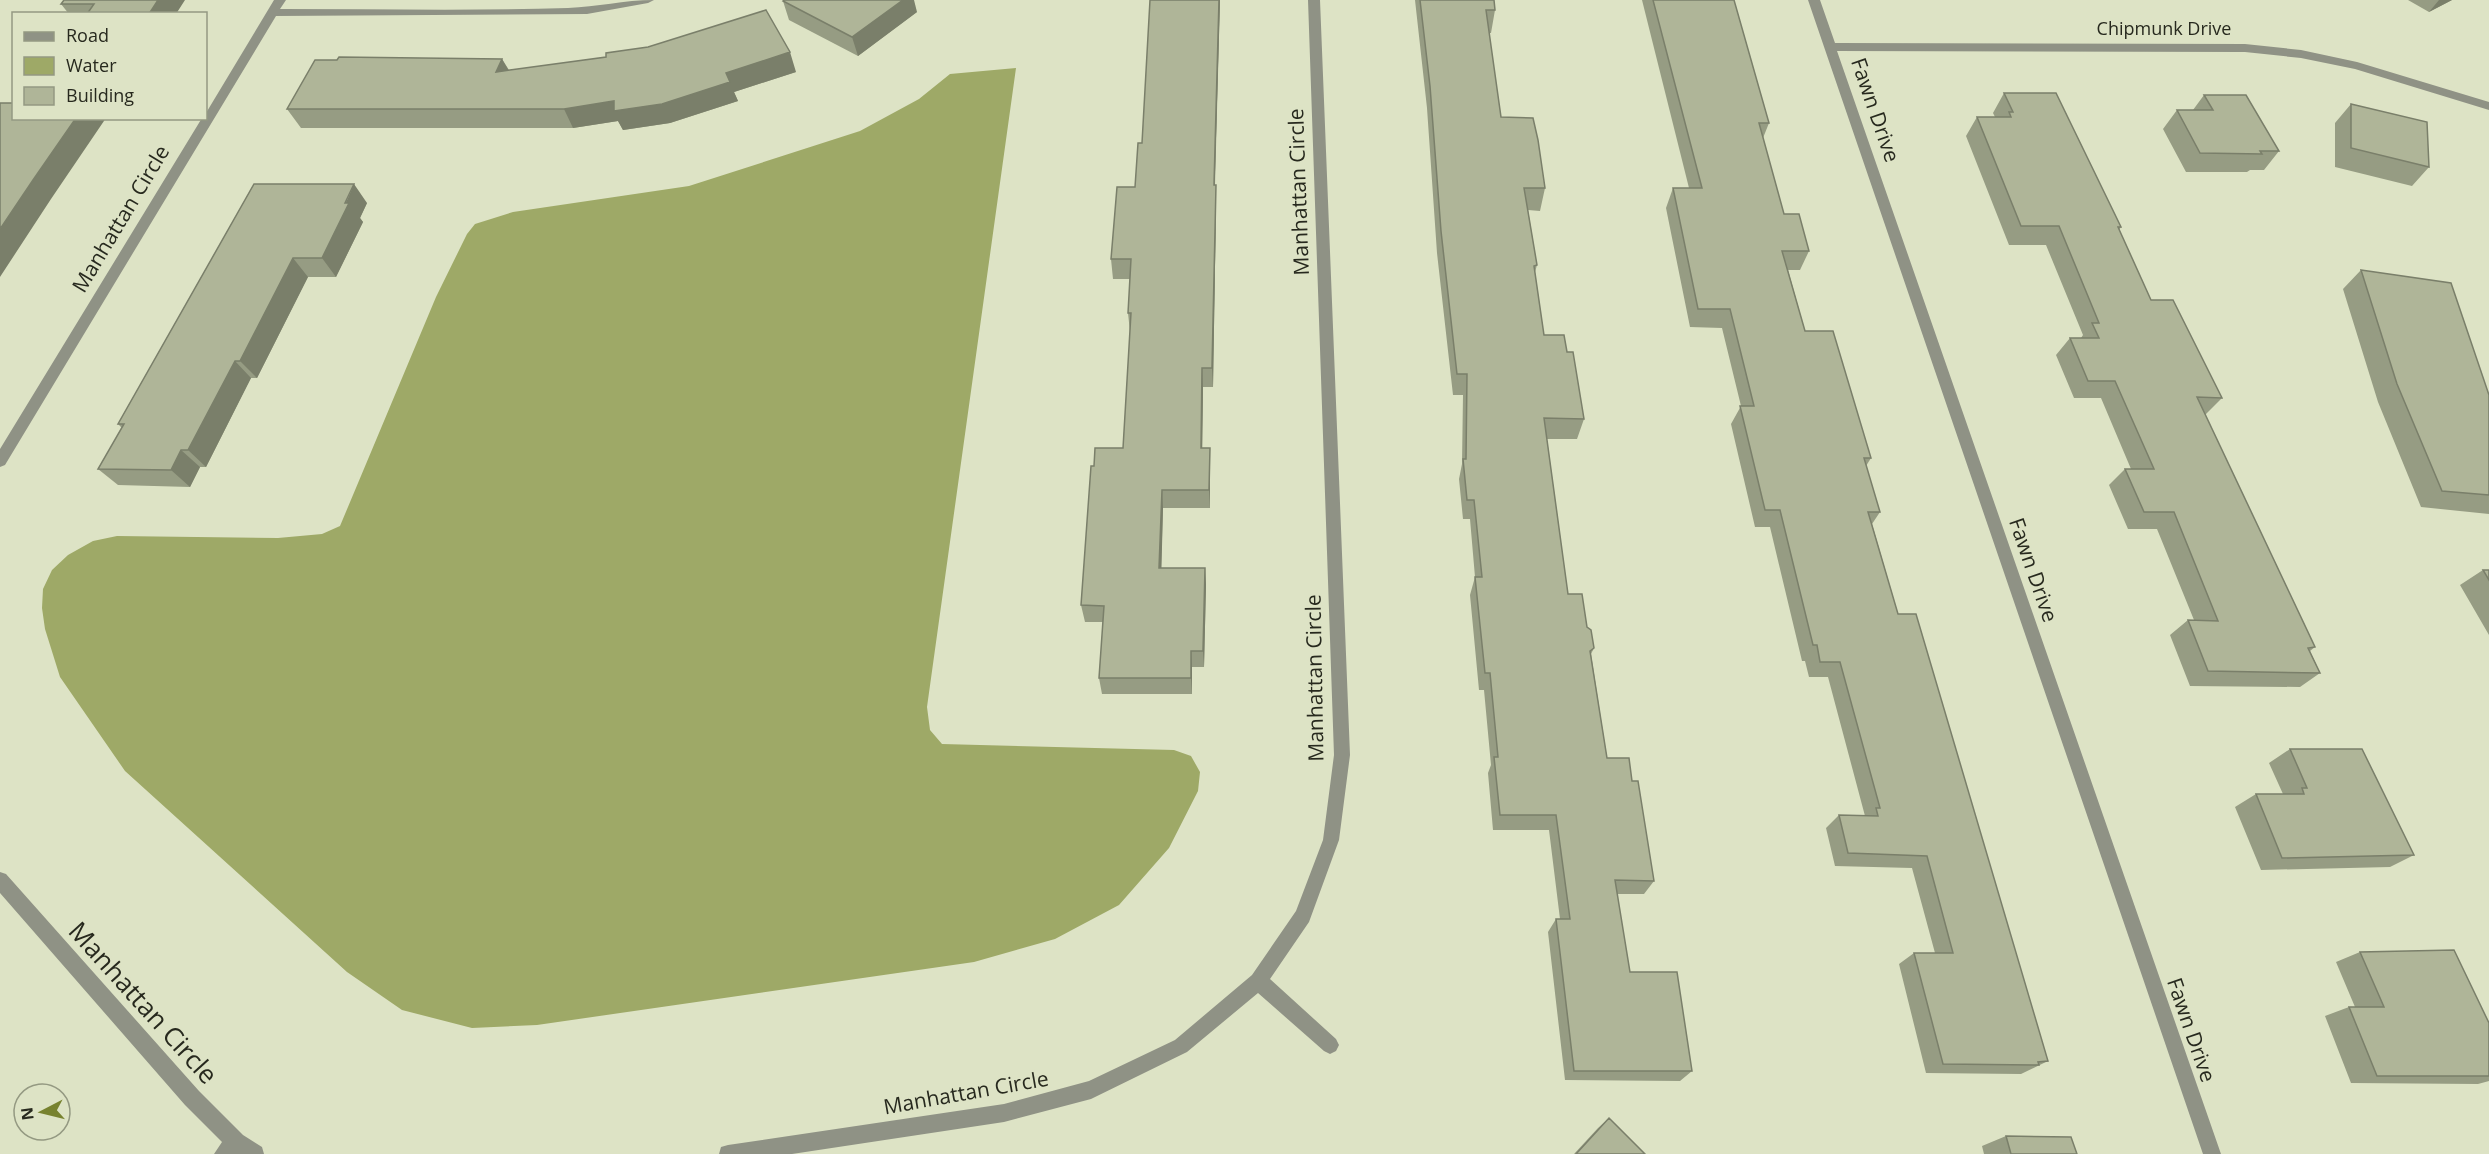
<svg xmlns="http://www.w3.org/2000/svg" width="2489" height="1154" viewBox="0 0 2489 1154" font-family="'Open Sans',sans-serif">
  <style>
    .water { fill: #9ea967 }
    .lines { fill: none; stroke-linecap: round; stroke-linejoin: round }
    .minor { fill: #8f9285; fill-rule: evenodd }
    .wall { fill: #969c83 }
    .shaded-wall { fill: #7a7f6a }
    .building { fill: #afb598; stroke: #7a7f6a; stroke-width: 1.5 }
    .labels { text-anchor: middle; stroke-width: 4.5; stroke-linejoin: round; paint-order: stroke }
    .far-street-label { font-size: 18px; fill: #27291e; stroke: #dde3c5 }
    .street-label { font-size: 21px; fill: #27291e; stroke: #dde3c5 }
    .near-street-label { font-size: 26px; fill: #27291e; stroke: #dde3c5 }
  </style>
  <rect width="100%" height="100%" fill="#dde3c5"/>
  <!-- water -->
  <path class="water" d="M1016,68L927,707L930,730L942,744L1174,750L1191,756L1200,772L1198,791L1169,848L1119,905L1055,939L974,962L537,1025L472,1028L402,1010L347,972L125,771L60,677L45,629L42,608L43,589L52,570L68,555L93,541L117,536L278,538L322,534L340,526L436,297L467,234L475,224L513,212L689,186L860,131L919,99L950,74Z"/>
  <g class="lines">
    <!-- minor -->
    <path class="minor" d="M274,0H286L280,9C376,9 472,11 568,8C597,7 624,0 654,0L648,3L587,14L276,16L5,465L0,467V449L202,118H206V113Z
      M1308,0H1320L1350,755L1339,840L1309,922L1270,979L1336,1039L1339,1045L1336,1051L1330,1054L1324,1051L1258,993L1187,1052L1091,1099L1004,1122L792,1154H719L721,1147L728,1145L1004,1104L1089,1081L1175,1040L1252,975L1296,911L1323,840L1334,755Z
      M1808,0H1820L1835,43L2245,44L2301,50L2357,62L2489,102V110L2355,69L2301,58L2245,52L1837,51L2221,1154H2203Z
      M0,872L6,874L199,1091L243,1135L262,1147L264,1154H214L222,1142L185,1105L0,893Z"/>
  </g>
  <!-- wall -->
  <path class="wall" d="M64,0L176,14H69L61,4Z
    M1220,0L1215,185H1216V206L1213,387H1203L1202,448H1210V508H1163L1161,568H1205L1206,585L1204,667H1192V694H1102L1099,678L1103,622H1085L1081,605L1094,466L1123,448L1130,332L1128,313L1130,279H1113L1111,259L1135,187L1142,143Z
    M1415,0H1494L1495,10L1491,33H1489L1501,117L1545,188L1540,211L1528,210L1537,265L1535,272L1544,335L1567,352L1584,419L1577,439H1547L1568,594L1587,627L1594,648L1591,654L1607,758L1632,781L1654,881L1644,894H1617L1630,972L1692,1071L1680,1081L1565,1080L1548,932L1556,919H1560L1549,830H1493L1488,773L1491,765L1484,690H1479L1470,595L1475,577L1470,519H1463L1459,479L1462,464L1463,395H1453L1437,253L1427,108Z
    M1642,0H1734L1769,123L1763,138L1784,214L1809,251L1800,270H1788L1805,331L1871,458L1866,466L1880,512L1872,524L1898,614L2048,1061L2021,1074L1926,1073L1899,964L1914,953H1935L1912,868L1835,866L1826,828L1839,815L1865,816L1828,677H1809L1805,661H1802L1770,527H1755L1731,424L1741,406L1722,328L1690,327L1666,208L1673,188H1689Z
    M2408,0H2452L2429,12Z
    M783,1L917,12L858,56L789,20Z
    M502,59L509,70L796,72L734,92L738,101L670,123L623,130L618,121L573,128H301L287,109Z
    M2004,93L2121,227L2119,230L2151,300L2222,398L2205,415L2315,647L2310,651L2320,673L2300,687L2190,686L2170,635L2188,620H2194L2157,529H2128L2109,485L2125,469H2131L2101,398H2074L2056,355L2070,338H2081L2083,335L2046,245H2009L1966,136L1977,117H1995L1993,113Z
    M2204,95L2279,151L2264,170H2250L2247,172H2186L2163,129L2177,110H2193Z
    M2351,104L2429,167L2412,186L2335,167V123Z
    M254,184L367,203L360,218L363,222L336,277H308L257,378H251L206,467H200L190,487L118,485L98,469L122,428L118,424Z
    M2361,270L2489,395V514L2421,507L2378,402L2343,289Z
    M2483,570H2489V635L2460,585Z
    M2290,749L2414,855L2390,867L2261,870L2235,807L2256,794H2283L2269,763Z
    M2360,952L2489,1023V1081L2478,1084L2351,1083L2325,1016L2349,1007H2355L2336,962Z
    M1609,1118L1645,1154H1574L1598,1128Z
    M2006,1136L2077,1154H1984L1982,1146Z"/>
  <!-- shaded-wall -->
  <path class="shaded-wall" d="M158,0H185L176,14H149Z
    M903,0H914L917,12L858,56L852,37Z
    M1219,0H1220L1214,206V185Z
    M2439,0H2452L2429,12Z
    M790,52L796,72L734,92L738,101L670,123L623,130L618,121L573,128L564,109Z
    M502,59L513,78L496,72Z
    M76,118H106L51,199L0,277V229L33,180Z
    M354,184L367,203L360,218L363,222L336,277L322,258Z
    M1216,185V206L1213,387L1212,368Z
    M293,258L308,277L257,378L240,361Z
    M235,361L251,378L206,467L188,450Z
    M1202,368L1203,387L1202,467L1201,448Z
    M1210,448V508L1209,490Z
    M181,450L200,467L190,487L171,470Z
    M1162,490L1163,508L1161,585L1159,568Z
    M1205,568L1206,585L1204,667L1203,651Z
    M1191,651L1192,667V694L1191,678Z"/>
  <!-- building -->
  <path class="building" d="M64,0H158L149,14H87L94,4H61Z
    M784,0H903L852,37L783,1Z
    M1150,0H1219L1214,185H1216L1212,368H1202L1201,448H1210L1209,490H1162L1159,568H1205L1203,651H1191V678H1099L1104,606L1081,605L1091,466H1094L1095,448H1123L1131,313H1128L1131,259H1111L1117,187H1135L1138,143H1142Z
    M1420,0H1494L1495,10H1486L1501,117L1533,118L1538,140L1545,188H1524L1537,265L1534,266L1544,335H1564L1567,352H1573L1584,419L1544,418L1568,594H1582L1587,627L1591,630L1594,648L1590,651L1607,758H1629L1632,781H1638L1654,881L1615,880L1630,972H1677L1692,1071H1574L1556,919H1570L1556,815H1500L1494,757H1498L1490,673H1485L1475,577H1482L1474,500H1467L1463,459H1466L1467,374H1457L1441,231L1430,86Z
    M1653,0H1734L1769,123H1759L1784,214H1799L1809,251H1782L1805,331H1833L1871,458H1864L1880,512H1868L1898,614H1916L2048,1061L2038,1062L2039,1065L1943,1064L1914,953H1953L1927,856L1848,853L1839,815L1878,816L1876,808H1880L1840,662H1820L1817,645H1813L1780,510H1765L1740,406H1754L1730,309H1698L1673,188H1702Z
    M766,10L790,52L726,73L730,82L662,104L614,111V101L564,109H287L315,60H337L339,57L502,59L496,72L606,57V53L648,47Z
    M2004,93H2056L2121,227H2118L2151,300H2173L2222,398L2197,397L2315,647L2308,648L2320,673L2208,671L2188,620L2218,621L2174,512H2144L2125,469H2154L2115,381H2088L2070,338H2099L2092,323H2099L2059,226H2021L1977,117H2011L2009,112H2013Z
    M2204,95H2246L2279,151H2260L2262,154L2200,153L2177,110H2213Z
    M0,103H14V118H76L33,180L0,229Z
    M2351,104L2427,122L2429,167L2351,148Z
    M254,184H354L345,203H349L322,258H293L240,361H235L188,450H181L171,470L98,469L124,424H118Z
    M2361,270L2451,283L2489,395V495L2442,491L2397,384Z
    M2483,570H2489V580Z
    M2290,749H2362L2414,855L2282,858L2256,794H2304L2302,788H2307Z
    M2454,950L2489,1023V1076H2377L2349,1007H2384L2360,952Z
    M1609,1118L1645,1154H1576Z
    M2006,1136L2071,1137L2077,1154H2011Z"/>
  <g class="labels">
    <!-- far-street labels -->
    <g class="far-street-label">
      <text x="2164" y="35">Chipmunk Drive</text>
    </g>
    <!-- street labels -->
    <g class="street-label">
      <text transform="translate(1875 110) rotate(71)" y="7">Fawn Drive</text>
      <text transform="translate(1299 192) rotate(-92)" y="7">Manhattan Circle</text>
      <text transform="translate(121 219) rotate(-59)" y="7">Manhattan Circle</text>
      <text transform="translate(2033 570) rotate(71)" y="7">Fawn Drive</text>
      <text transform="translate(1315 678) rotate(-91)" y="7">Manhattan Circle</text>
      <text transform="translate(2191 1030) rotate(71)" y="7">Fawn Drive</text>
      <text transform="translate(966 1093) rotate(-10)" y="7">Manhattan Circle</text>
    </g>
    <!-- near-street labels -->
    <g class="near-street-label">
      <text transform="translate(143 1003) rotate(48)" y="9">Manhattan Circle</text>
    </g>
  </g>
  <!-- legend -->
  <rect x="12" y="12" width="195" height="108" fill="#dde3c5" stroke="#949982" stroke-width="1.5"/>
  <rect x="24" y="32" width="30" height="9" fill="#8f9285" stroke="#949982" stroke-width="1.5"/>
  <text x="66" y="42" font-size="18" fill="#27291e">Road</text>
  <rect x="24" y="57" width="30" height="18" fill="#9ea967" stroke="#949982" stroke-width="1.5"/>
  <text x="66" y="72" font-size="18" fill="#27291e">Water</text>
  <rect x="24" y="87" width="30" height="18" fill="#afb598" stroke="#949982" stroke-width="1.5"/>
  <text x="66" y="102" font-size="18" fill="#27291e">Building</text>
  <!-- north arrow -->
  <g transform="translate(42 1112) rotate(263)"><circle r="28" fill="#dde3c5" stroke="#949982" stroke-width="1.5"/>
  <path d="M0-4.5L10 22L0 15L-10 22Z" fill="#77822f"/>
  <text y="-9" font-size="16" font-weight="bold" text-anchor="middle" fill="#27291e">N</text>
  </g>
</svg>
